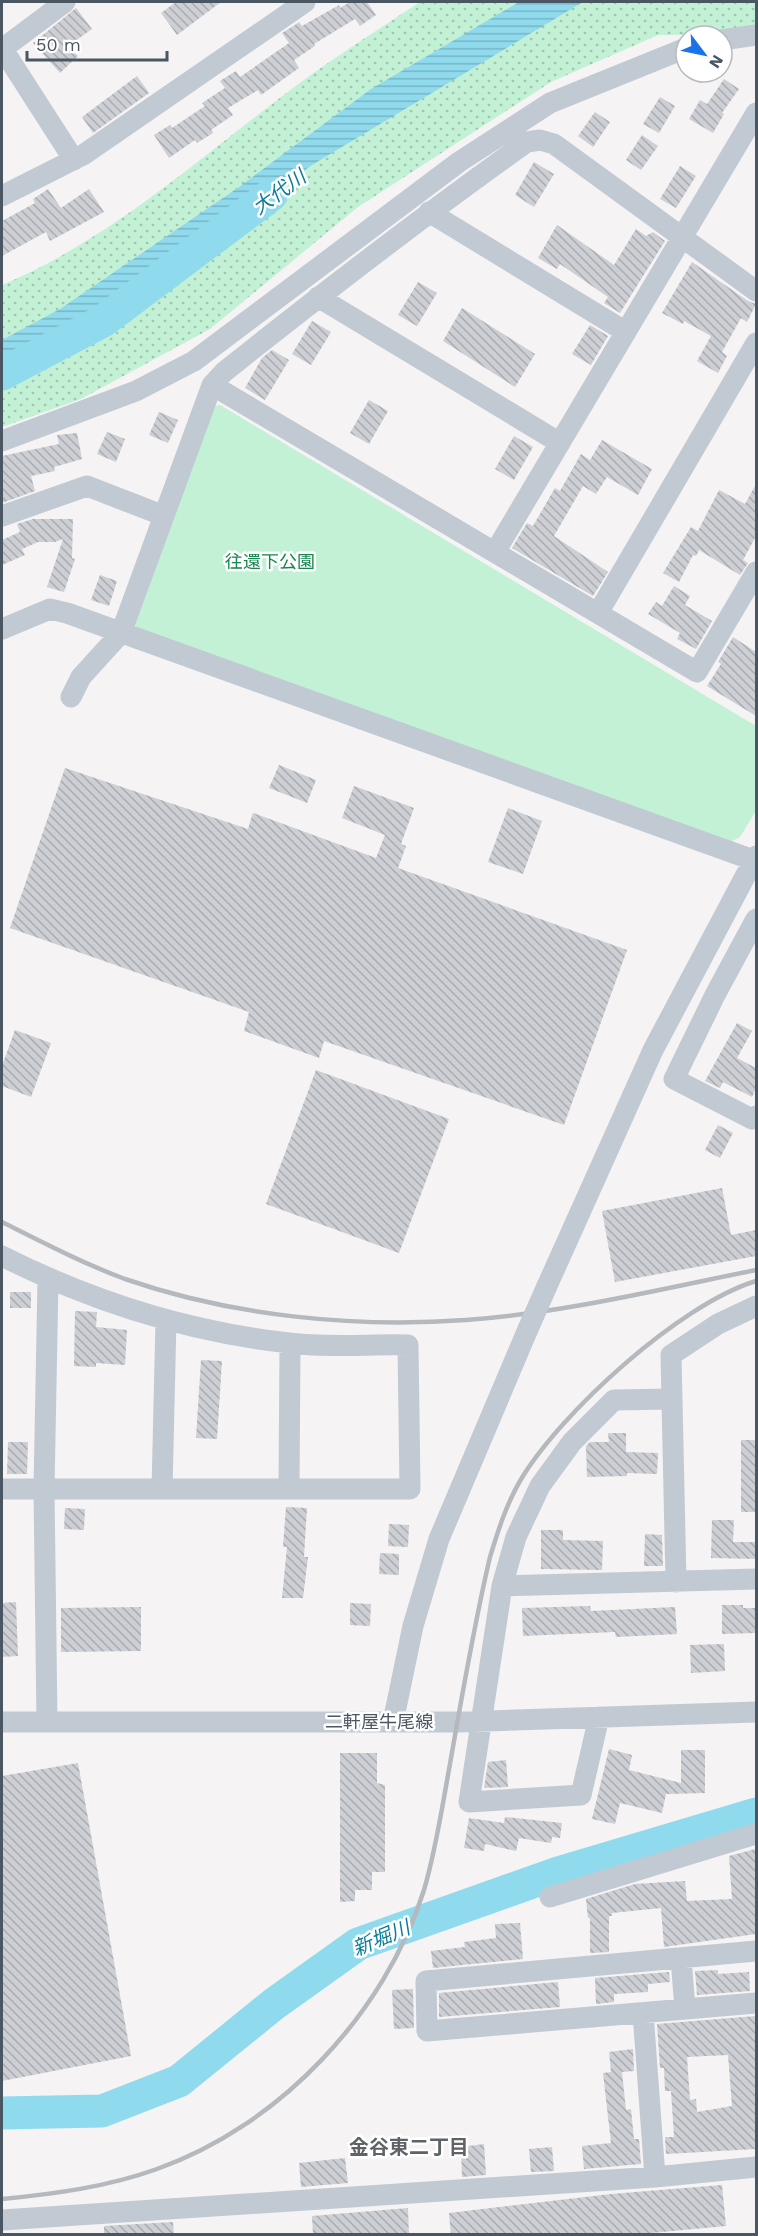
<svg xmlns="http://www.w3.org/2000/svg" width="758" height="2236" viewBox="0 0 758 2236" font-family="'Work Sans','Noto Sans JP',sans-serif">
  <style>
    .grass { fill: url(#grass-dots) }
    .park { fill: #c3f1d5 }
    .water { fill: url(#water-rules) }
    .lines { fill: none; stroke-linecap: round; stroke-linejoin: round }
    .river { stroke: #90daee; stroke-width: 33 }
    .building { fill: url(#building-back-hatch); fill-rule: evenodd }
    .minor { stroke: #c1cad2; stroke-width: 21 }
    .rail { stroke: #b5b8bd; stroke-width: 4.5 }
    .minor-bridge { stroke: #c1cad2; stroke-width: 21 }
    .labels { text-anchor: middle; stroke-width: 5; stroke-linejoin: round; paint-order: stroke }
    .park-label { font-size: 18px; fill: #17864f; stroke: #fff }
    .street-label { font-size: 18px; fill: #4a5661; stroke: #fff }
    .water-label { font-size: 20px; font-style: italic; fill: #0c7c9b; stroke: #fff }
    .neighbourhood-label { font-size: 20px; font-weight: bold; fill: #5f6368; stroke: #fff }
  </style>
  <defs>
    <pattern id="grass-dots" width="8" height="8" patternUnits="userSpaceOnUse" patternTransform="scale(1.5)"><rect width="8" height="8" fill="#c3f1d5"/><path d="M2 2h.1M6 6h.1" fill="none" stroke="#a0c6b0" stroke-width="1.8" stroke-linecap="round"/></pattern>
    <pattern id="water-rules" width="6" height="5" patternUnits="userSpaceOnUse" patternTransform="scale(1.5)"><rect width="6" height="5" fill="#90daee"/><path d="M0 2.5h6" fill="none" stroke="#78b4c4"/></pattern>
    <pattern id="building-back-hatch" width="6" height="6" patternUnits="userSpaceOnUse" patternTransform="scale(1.5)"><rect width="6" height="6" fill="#cdcfd5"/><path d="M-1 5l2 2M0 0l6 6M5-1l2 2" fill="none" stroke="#a8abb0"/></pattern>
  </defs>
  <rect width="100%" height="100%" fill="#f5f3f3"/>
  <!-- grass -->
  <path class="grass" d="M420,2H756V34L658,35L551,82L358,207L210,329L81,399L2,427V285C105,242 192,165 281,97C325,63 373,33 420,2Z"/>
  <!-- park -->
  <path class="park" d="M220,405L756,726V811L740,837L728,843L134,630L130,618L211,407Z"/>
  <!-- water -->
  <path class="water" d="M519,2H583L312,165L12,381L2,384V340L60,309L239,187L371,89Z"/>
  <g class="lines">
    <!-- river -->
    <path class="river" d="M2,374L103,321L271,195
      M2,2113L102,2111L179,2081L274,2004L358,1944L558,1873L756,1814"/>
  </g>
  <!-- building -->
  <path class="building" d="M176,2H221L177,35L161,13Z
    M350,2H367L376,15L360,26L355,19L314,44L315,46L294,60L299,68L261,95L258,90L228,108L233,115L211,130L213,133L197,143L195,140L169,158L154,135L170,125L172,128L205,106L202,103L225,88L220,81L236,71L240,77L289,43L282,33L295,25L299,22L302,26L339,5L340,8Z
    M76,8L92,29L68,46L78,56L60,73L33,43Z
    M137,76L149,93L93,133L82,117Z
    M724,79L739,89L722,113L724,114L713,133L689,119L700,100L707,104Z
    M660,97L675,106L659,133L643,124Z
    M595,112L610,122L593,147L578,136Z
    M642,135L658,146L641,170L626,160Z
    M534,162L554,174L534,207L515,195Z
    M680,166L696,176L676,208L660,199Z
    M48,189L61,208L89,189L104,212L50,241L46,232L2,256V221L35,203L33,199Z
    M557,225L614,265L636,229L646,236L653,232L665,241L620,313L604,303L608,297L560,264L557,269L538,258Z
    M692,262L748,301L756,304L747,322L741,318L722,352L727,356L718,373L697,361L711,336L684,321L683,324L662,313Z
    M418,282L437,293L417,326L398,315Z
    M462,308L535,354L515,387L443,341Z
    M312,321L331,332L311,365L292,354Z
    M590,325L608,336L591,365L572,354Z
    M272,350L289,360L265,400L245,388L262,358Z
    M369,400L388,411L369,444L350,433Z
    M159,412L178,420L168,443L149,435Z
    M107,432L125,439L116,462L97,454Z
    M77,433L82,459L54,467L55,471L31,476L35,491L2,503V456L59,444L57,435Z
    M514,436L533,447L514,480L495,469Z
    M602,440L652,469L638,495L607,477L596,494L583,486L554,536L608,572L593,596L512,548L527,523L533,526L555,488L560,491L581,454L590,460Z
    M756,484V536L743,560L748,563L740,575L699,550L696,556L693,555L679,582L663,573L691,527L698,531L719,490L745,504Z
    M33,519H73L72,558L75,559L64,592L47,587L63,539L55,542H38L22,549L25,555L2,565V540L20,532L17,524Z
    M100,575L117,581L109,606L91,600Z
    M674,586L690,596L685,605L712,621L696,649L677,639L680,633L648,614L656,602L662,606Z
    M733,637L756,652V716L707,686L721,664L718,662Z
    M279,765L316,780L307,803L269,788Z
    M65,768L248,829L253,813L376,858L385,835L342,818L354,786L414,808L401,844L406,846L398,868L627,950L564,1125L324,1041L319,1058L244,1031L249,1012L10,928Z
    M508,808L542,821L523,874L488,862Z
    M737,1023L752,1031L737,1058L756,1068V1088L752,1097L723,1082L720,1088L705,1081Z
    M15,1030L51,1043L31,1097L2,1086V1066Z
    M316,1070L449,1119L399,1253L266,1204Z
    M718,1125L733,1133L720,1158L705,1150Z
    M722,1188L731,1235L756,1230V1256L615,1282L602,1211Z
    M10,1292H31V1308H10Z
    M75,1311L97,1312L96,1327L127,1330L125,1365L96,1363V1367L74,1366Z
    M201,1360L222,1361L217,1439L196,1438Z
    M608,1433H626V1452L658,1453L657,1474L627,1473V1476L587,1477L586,1446L590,1442H609Z
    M741,1440H756V1512H741Z
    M8,1442H28L27,1474H7Z
    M286,1507L307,1508L304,1557H308L303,1598H282L287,1547H283Z
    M65,1508L85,1509L84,1530L64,1529Z
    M712,1520H734L733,1542H756V1559L711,1558Z
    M389,1524L409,1525L408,1547L388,1546Z
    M541,1530H563V1540L603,1541L602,1570L541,1569Z
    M645,1534L662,1535L663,1566H644Z
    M380,1553L399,1554V1575L379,1574Z
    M16,1602L18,1656L2,1657V1603Z
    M350,1603L371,1604L370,1626L350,1625Z
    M722,1605H743V1608H756V1633L722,1634Z
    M590,1606L591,1611L675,1607L677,1634L616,1637L615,1632L523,1636L522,1608Z
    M141,1607V1651L61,1652V1608Z
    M724,1644L725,1671L691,1673L690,1645Z
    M609,1749L632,1755L629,1770L681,1783V1750H705V1793L666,1794L662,1813L620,1803L615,1824L592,1819Z
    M340,1753H377V1783L385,1785V1872H372V1890H355V1901L340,1902Z
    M506,1760L508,1787L484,1788L488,1762Z
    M78,1763L131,2056L2,2081V1776Z
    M505,1817L562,1823L560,1838L552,1837L551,1843L519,1838L516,1851L485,1844L484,1851L464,1848L469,1818L504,1823Z
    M755,1849L756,1934L664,1947L661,1908L612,1913V1916H609V1952L590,1953V1918H588L586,1899L635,1884L685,1881L687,1901L732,1899L729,1856Z
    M520,1923L523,1959L433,1968L431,1951L465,1947L464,1942L496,1938L495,1924Z
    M718,1970V1974L749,1972L750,1991L697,1995L695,1971Z
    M669,1972L670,1982L648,1984V1992L614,1994V2002L596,2004L595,1978Z
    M558,1982L560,2007L439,2017V1993Z
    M413,1989L414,2028L394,2029L392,1990Z
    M756,2016V2149L666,2154L665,2137H674L671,2091H665L664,2068H660L657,2024ZM728,2055L732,2106L697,2112L696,2099L690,2100L687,2057Z
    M633,2049L634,2071L622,2072L626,2110L631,2109L634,2139H639L641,2164L584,2169L582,2146L611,2143L603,2073L611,2072L609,2052Z
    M484,2144L486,2175L462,2177L461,2147Z
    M552,2147L554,2171L531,2172L529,2149Z
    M345,2158L348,2183L301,2187L299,2163Z
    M722,2185L726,2226L630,2235H451L449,2213L611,2194Z
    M408,2208L409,2235H313L312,2216Z
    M173,2222L174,2235H104V2226Z"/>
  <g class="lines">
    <!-- minor -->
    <path class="minor" d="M722,40L756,35
      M2,48L74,160
      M2,49L65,2
      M2,196L83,155L305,2
      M429,212L626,332
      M318,297L560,443
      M212,385L697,672L756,572
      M2,441L136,391L194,361L459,162L550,103L686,48
      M2,516L87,486L162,515
      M495,552L756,113
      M598,613L756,343
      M2,629L50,609L67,613L756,861
      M71,697L81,677L121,633L212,385L224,372C323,293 423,216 527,142L540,140L554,144L756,291
      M756,919L715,995L674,1079L752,1119L756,1116
      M2,1256C91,1301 190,1332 289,1343C328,1348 369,1344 408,1345L410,1489H2
      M547,1286L653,1050L756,856
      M162,1489L166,1320
      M289,1489L290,1343
      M676,1582L671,1355L718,1324L756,1306
      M502,1586L756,1579
      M599,1717L581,1795L469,1802L502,1586L516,1537L540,1486L572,1442L614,1400L672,1399
      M2,1722H458L756,1712
      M47,1722L44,1489L48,1280
      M393,1722L413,1626L439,1539L528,1329
      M550,1897L756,1834
      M756,1951L426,1981L427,2031L756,2003
      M681,1958L685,2009
      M643,2013L655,2177
      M2,2220L655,2177L756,2167"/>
    <!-- rail -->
    <path class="rail" d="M2,1222C42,1242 82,1263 125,1279C232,1316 353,1328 466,1320C563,1313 661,1289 756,1270
      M2,2199C54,2194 107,2187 157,2169C279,2126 385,2014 424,1890C435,1853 441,1814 448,1775C461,1702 473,1629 490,1557C498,1531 506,1505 520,1481C560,1413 680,1304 756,1281"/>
    <!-- minor-bridge -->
    <path class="minor-bridge" d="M528,1329L547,1286"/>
  </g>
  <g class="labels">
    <!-- park labels -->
    <g class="park-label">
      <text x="270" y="568">往還下公園</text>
    </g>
    <!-- street labels -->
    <g class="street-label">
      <text x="379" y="1728">二軒屋牛尾線</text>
    </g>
    <!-- water labels -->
    <g class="water-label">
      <text transform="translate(279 192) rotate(-36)" y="7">大代川</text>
      <text transform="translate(381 1938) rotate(-23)" y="7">新堀川</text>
    </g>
    <!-- neighbourhood labels -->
    <g class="neighbourhood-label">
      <text x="409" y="2154">金谷東二丁目</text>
    </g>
  </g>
  <!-- border -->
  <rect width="758" height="2236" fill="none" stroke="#4a5661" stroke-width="6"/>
  <!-- north arrow -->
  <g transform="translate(704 54) rotate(122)"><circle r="28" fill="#ffffff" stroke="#b7bbc0" stroke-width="1.5"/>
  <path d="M0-4.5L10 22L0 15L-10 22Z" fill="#1a73e8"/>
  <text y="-9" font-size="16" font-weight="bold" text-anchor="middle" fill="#4a5661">N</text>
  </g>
  <!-- scale -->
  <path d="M27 51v9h140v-9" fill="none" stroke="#4a5661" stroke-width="3"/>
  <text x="36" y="51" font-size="18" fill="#4a5661" stroke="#ffffff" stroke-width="4.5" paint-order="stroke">50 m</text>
</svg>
